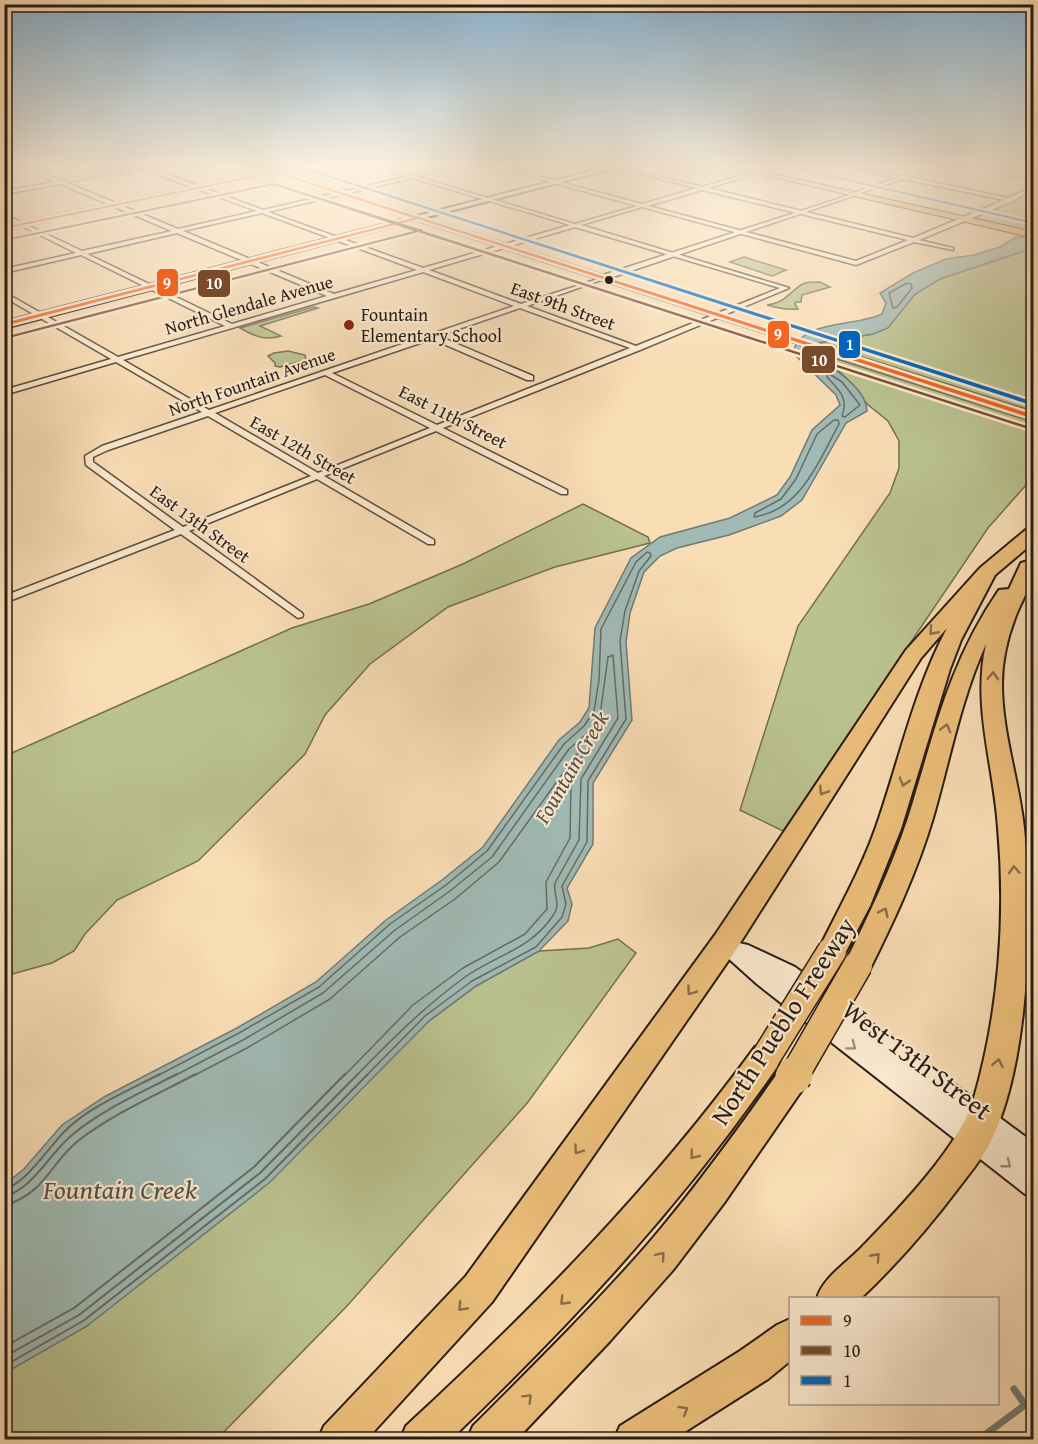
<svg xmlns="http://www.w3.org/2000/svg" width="1038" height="1444" viewBox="0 0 1038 1444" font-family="'Gentium Book Plus',serif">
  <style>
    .green { fill: #bac290; stroke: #716f52; stroke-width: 1.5 }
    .water { fill: #a0bab5; stroke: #707b75; stroke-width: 1.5 }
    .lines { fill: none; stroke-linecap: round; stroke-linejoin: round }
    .shore-far1 { stroke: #646b65; stroke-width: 1.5 }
    .shore { stroke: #646b65; stroke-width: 2 }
    .stream { stroke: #707b75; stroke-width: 7 }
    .minor-casing { stroke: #5c4c3d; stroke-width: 3 }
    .tertiary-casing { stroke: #5c4c3d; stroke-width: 3 }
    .secondary-casing { stroke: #281c15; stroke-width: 4 }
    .primary-casing { stroke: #281c15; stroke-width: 2 }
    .motorway-casing { stroke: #281c15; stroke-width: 4 }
    .minor { fill: #fbe9cf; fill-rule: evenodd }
    .tertiary { fill: #fbe9cf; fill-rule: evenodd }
    .secondary { fill: #fbe9cf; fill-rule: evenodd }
    .primary { fill: #ecbe7a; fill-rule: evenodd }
    .motorway { fill: #ecbe7a; fill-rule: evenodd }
    .motorway-bridge-far1-casing { stroke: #281c15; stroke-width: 31; stroke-linecap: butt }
    .motorway-bridge-casing { stroke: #281c15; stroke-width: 38; stroke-linecap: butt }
    .motorway-bridge-far1 { stroke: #ecbe7a; stroke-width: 28 }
    .motorway-bridge { stroke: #ecbe7a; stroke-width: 35 }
    .bus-1-casing { stroke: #fbe9cf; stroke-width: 5 }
    .bus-2-casing { stroke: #fbe9cf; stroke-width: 5 }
    .bus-3-casing { stroke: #fbe9cf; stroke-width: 5 }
    .bus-1 { fill: #f26522; fill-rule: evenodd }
    .bus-2 { fill: #7a4b2a; fill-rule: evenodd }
    .bus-3 { fill: #0065bd; fill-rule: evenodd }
    .oneway { stroke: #8a6d48 }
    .oneway2 { stroke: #9c8d7b }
    .bus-dot { fill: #281c15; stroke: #fbe9cf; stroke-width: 2 }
    .poi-dot { fill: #8f2418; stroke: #fbe9cf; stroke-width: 2 }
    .labels { text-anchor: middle; stroke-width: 4.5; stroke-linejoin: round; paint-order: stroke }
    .far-street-label { font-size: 18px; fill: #281c15; stroke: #fbe9cf }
    .far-poi-label { font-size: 18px; fill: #281c15; stroke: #fbe9cf; text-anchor: start }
    .water-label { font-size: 22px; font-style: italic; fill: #52534d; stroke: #fbe9cf }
    .near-street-label { font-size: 26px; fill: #281c15; stroke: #fbe9cf }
    .near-water-label { font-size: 27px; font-style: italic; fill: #52534d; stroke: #fbe9cf }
    .line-badge { stroke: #fbe9cf; stroke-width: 2 }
    .badge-label { font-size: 16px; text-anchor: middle; font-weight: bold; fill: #fff }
  </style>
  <rect width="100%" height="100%" fill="#f9ddb5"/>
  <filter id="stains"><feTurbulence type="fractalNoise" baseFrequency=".00333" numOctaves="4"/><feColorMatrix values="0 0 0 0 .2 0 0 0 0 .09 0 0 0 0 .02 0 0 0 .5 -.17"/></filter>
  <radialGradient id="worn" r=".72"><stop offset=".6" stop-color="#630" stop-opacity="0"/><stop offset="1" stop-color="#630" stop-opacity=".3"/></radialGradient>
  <!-- green -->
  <path class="green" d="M1033,188V228L1028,231L970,217Z
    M1033,248V411L818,343L873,334L887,328L915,294L940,279Z
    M744,257L786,270L772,276L730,262Z
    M820,282L830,287L802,295L801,302H796L795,304L798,309C787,310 777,308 767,305C787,303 792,288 805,283C809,282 816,282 820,282Z
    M314,307L318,308L260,326L281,336C264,341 254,336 240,328Z
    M288,351L305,355L306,360L280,367L275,366V363L268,356L274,353Z
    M812,351L1033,422V477L988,528L783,831L740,810L798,626L890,493L899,468V441L888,421L867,404L849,381L838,370L814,356Z
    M583,504L648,537L650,543L555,567L448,607L370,664L325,715L305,754L198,861L117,900L85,934L74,951L52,963L5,976V756L292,628L369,604L463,564Z
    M618,939L636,953L528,1102L347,1306L217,1439H5L4,1373L87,1326L429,1021L476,986L539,951L589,948Z"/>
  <!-- water -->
  <path class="water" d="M1016,237H1033V248L940,279L915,294L888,328L873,334L818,343L812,351L814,356C831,366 867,388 867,411L846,423L802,500L781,516L729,535L677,548L660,556L644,572L630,613L626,642L632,720L593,783V844L567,888L572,904L568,921L539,951L476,986L429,1021L269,1183L87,1326L5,1373L4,1185L24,1169L62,1125L104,1097L237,1028L316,982L386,920L442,880L483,847L559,740L580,722L589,708L595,628L631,558L660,537L730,518L777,495L790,477L812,430L840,405L836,395L793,353C799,319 857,327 882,314L886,303L880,293L913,273L946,259L974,255L1000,247Z"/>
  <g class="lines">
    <!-- shore-far1 -->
    <path class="shore-far1" d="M907,283L911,284L912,288L897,307L893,308L889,293Z
      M828,373L842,382L860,405L845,417L842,416C849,398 839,390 827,377Z
      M834,420H838L839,424C819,461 801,510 754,517L755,513L781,499L796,479L817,434Z
      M157,1076L239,1033L319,987L390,924L446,885L487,851L564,744L584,726L594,711L599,680L601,629L636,562L647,552L650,553L651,556L639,571L625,611L620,641L626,719L588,781L587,842L562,886L566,904L562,917L536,947L472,981L425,1016L366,1076
      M174,1076L243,1040L323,993L395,930L450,891L492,857L569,749L590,731L600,715L608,657L613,655L618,718L581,779L579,840L555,883C553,894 561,904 554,914C532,949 496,955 465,977C424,1007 392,1039 356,1076
      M193,1076L247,1048L330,999L400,937L455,899L499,862L576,755L581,751L584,752L571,780L570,838L546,882L547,909L525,934L463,968L413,1005L344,1076"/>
    <!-- shore -->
    <path class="shore" d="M4,1189C25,1185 49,1147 64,1132C88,1107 130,1090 160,1074
      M4,1197C35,1187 48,1155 72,1135C103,1109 141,1093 177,1074
      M4,1206C47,1192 49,1164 79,1140C115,1113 156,1095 196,1074
      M4,1347L74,1308L254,1167L345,1074
      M4,1357L79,1315L260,1173L358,1074
      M4,1366L83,1321L265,1179L368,1074"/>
    <!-- stream -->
    <path class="stream" d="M1025,1405L1034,1400
      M978,1440L1025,1405L1014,1389"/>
    <!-- minor casing -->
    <g class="minor-casing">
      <path id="minor" d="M20,166H26L61,181L136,166H145L263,210L406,177L373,166C387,166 401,176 414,175C430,173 445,166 461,166L417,177L575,224L637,206L492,166H500L642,204L697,188L609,166H617L702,187L773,166H780L708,188L913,238L1004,200L904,179L854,195L852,193L898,178L847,166C865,166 888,177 903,176C915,175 926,166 939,166L909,177L1008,198L1034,186V189L1013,201L919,240L953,248V250L914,242L856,265L642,207L581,225L789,288L640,350L443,428L567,490V494H561L436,431L324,476L434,540V544H428L317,479L189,531L302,613L303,615L302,617L298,618L181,534L4,603V596L175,530L86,465L85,456L102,446L202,412L116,362L4,395V390L111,359L4,297V292L118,357L225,326L81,255L4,273V269L76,253L4,217V214L82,251L172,231L60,184L4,194V191L55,182ZM140,168L257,211L178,229L65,182ZM412,178L570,225L423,268L268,212ZM702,190L908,240L856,261L648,206ZM262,213L417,270L334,294L183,231ZM575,227L780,288L636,346L527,306L604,279V277L521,304L429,270ZM177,233L327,296L232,324L87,254ZM423,272L514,306L209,410L123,360ZM520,308L630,348L437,425L332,373L432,339L527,380H533V376L438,336ZM325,375L430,428L318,473L215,413ZM208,416L311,476L183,527L93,462V457L108,450Z
        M966,166H975L1034,177V180Z"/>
    </g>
    <!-- tertiary casing -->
    <g class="tertiary-casing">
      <path id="tertiary" d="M254,166L275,170L305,166L282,172L603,275L856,193V195L610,278L1034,414V420L274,174L4,230V226L268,171Z"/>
    </g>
    <!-- secondary casing -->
    <g class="secondary-casing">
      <path id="secondary" d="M611,166H622L4,328V322Z
        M725,935L739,943L748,945L795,967L1034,1143V1197L1025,1194L757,984L718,949L715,943L718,937Z"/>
    </g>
    <!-- primary casing -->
    <g class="primary-casing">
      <path id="primary" d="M725,166H739L1034,232V238Z"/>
    </g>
    <!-- motorway casing -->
    <g class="motorway-casing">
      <path id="motorway" d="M1034,527V542L995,575L961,640L950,669L901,829L870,906L842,959L832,963L822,959L818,951C838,910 861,870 876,827C899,761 914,690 947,628L921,658L735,951L492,1302L366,1440H318L324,1426L466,1276L715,935L906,650L980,568L1028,528Z
        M1028,561L1034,563C1034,583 1022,599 1015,618C1007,639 1002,662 1002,684C1002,733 1019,780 1024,828C1033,918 1030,1069 987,1149C979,1162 969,1174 960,1186C930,1226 897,1264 861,1298H817C823,1278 845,1264 861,1248C896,1212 961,1145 974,1098C999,1011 1006,917 998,828C994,766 972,706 986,644C961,699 950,759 933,818C917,872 893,923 868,973L858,977L848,973L844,965C868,917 891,869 908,818C934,735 948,664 999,590L1009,589L1021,563Z
        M766,1043L777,1047L781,1057L777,1067C681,1206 572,1323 450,1440H400L406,1426C533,1309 653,1187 755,1047Z
        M793,1063L804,1067L809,1077L804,1087L724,1203L673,1270L610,1341L516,1440H467L473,1426C532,1367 592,1308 647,1245C695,1189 739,1128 782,1067Z
        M790,1319V1361L768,1379L672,1440H614L620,1426L740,1351L777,1325Z"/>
    </g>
    <!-- minor -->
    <use href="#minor" class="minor"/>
    <!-- tertiary -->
    <use href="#tertiary" class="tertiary"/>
    <!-- secondary -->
    <use href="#secondary" class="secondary"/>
    <!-- primary -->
    <use href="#primary" class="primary"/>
    <!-- motorway -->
    <use href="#motorway" class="motorway"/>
    <!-- motorway-bridge-far1 casing -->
    <g class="motorway-bridge-far1-casing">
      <path id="motorway-bridge-far1" d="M766,1057L832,951
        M794,1076L858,965"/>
    </g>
    <!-- motorway-bridge casing -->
    <g class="motorway-bridge-casing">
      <path id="motorway-bridge" d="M793,1077L795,1074"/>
    </g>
    <!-- motorway-bridge-far1 -->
    <use href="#motorway-bridge-far1" class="motorway-bridge-far1"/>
    <!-- motorway-bridge -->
    <use href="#motorway-bridge" class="motorway-bridge"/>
    <!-- bus-1 casing -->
    <g class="bus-1-casing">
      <path id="bus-1" d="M276,171L1034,415V419L418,219L4,326V323L413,218L275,173L4,229V227Z"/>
    </g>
    <!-- bus-2 casing -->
    <g class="bus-2-casing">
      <path id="bus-2" d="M274,183L419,229H422L423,231L1033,428L1028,429L418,232L9,338L4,337L414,231L274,185L4,241L6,239Z"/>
    </g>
    <!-- bus-3 casing -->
    <g class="bus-3-casing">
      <path id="bus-3" d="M294,166H300L1034,402V406Z
        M782,166H789L1034,222V224Z"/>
    </g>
    <!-- bus-1 -->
    <use href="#bus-1" class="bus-1"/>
    <!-- bus-2 -->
    <use href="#bus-2" class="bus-2"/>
    <!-- bus-3 -->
    <use href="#bus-3" class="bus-3"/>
  </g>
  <!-- one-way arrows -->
  <defs><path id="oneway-chevron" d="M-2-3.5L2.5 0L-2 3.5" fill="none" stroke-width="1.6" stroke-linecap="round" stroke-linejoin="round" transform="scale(1.5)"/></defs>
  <g class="oneway">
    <use href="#oneway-chevron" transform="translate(933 631) rotate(132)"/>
    <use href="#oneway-chevron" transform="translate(993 676) rotate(-87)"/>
    <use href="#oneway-chevron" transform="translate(946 728) rotate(-74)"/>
    <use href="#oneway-chevron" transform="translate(904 782) rotate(107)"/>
    <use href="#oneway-chevron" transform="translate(823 791) rotate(123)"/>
    <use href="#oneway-chevron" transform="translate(1014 870) rotate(-94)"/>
    <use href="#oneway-chevron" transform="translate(884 912) rotate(-64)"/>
    <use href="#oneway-chevron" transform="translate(691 991) rotate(125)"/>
    <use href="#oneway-chevron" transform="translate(998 1063) rotate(-79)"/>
    <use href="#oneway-chevron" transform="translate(578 1150) rotate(125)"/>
    <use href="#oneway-chevron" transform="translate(694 1155) rotate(129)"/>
    <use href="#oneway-chevron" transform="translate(661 1256) rotate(-50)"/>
    <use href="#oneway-chevron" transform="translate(876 1257) rotate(-48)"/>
    <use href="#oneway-chevron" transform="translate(564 1301) rotate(134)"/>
    <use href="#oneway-chevron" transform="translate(462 1307) rotate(133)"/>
    <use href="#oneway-chevron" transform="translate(528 1398) rotate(-45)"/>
    <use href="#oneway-chevron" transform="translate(684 1410) rotate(-31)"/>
  </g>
  <g class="oneway2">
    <use href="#oneway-chevron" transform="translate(852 1046) rotate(37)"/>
    <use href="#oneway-chevron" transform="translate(1007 1164) rotate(38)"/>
  </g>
  <!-- sky -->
  <linearGradient id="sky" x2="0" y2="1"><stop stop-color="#8bb6d4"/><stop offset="0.45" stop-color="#fcf0de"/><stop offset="1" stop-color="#fcf0de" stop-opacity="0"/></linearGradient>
  <rect width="1038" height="368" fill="url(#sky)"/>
  <!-- markers -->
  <circle class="bus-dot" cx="609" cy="280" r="5"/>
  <circle class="poi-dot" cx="349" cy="325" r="6"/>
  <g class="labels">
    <!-- far-street labels -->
    <g class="far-street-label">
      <text transform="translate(249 305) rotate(-16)" y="6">North Glendale Avenue</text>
      <text transform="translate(563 306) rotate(20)" y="6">East 9th Street</text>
      <text transform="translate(252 382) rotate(-19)" y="6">North Fountain Avenue</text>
      <text transform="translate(453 417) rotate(27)" y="6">East 11th Street</text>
      <text transform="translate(303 450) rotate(30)" y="6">East 12th Street</text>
      <text transform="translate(200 524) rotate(36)" y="6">East 13th Street</text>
    </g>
    <!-- far-poi labels -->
    <g class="far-poi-label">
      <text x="361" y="321">Fountain<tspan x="361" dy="21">Elementary School</tspan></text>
    </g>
    <!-- water labels -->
    <g class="water-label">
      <text transform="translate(571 767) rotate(-60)" y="8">Fountain Creek</text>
    </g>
    <!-- near-street labels -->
    <g class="near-street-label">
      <text transform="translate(783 1021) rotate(-57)" y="9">North Pueblo Freeway</text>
      <text transform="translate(917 1060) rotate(37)" y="9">West 13th Street</text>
    </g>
    <!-- near-water labels -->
    <g class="near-water-label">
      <text x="120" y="1199">Fountain Creek</text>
    </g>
  </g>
  <g class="line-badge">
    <rect x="156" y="268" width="23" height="29" rx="6" fill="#f26522"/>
    <rect x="197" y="269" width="34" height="29" rx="6" fill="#7a4b2a"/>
    <rect x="767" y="320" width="23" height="29" rx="6" fill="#f26522"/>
    <rect x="838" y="330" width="23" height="29" rx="6" fill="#0065bd"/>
    <rect x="801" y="345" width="35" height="29" rx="6" fill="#7a4b2a"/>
  </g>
  <g class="badge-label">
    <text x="167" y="289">9</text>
    <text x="214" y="289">10</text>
    <text x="778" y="340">9</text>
    <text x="850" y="350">1</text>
    <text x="819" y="366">10</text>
  </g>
  <!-- margin -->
  <rect width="1038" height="1444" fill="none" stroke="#f9ddb5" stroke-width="24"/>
  <rect x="6" y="6" width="1026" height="1432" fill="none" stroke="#281c15" stroke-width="3"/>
  <rect x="12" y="12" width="1014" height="1420" fill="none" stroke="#281c15" stroke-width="1.5"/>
  <!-- legend -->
  <rect x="789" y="1297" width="210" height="108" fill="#fbe9cf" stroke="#a79785" stroke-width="1.5"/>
  <rect x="801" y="1316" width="30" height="9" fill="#f26522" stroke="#a79785" stroke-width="1.5"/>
  <text x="843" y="1327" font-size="18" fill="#281c15">9</text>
  <rect x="801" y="1346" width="30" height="9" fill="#7a4b2a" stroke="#a79785" stroke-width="1.5"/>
  <text x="843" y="1357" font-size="18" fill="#281c15">10</text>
  <rect x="801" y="1376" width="30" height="9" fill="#0065bd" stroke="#a79785" stroke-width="1.5"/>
  <text x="843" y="1387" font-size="18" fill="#281c15">1</text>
  <rect width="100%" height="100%" filter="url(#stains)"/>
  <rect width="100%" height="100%" fill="url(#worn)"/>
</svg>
